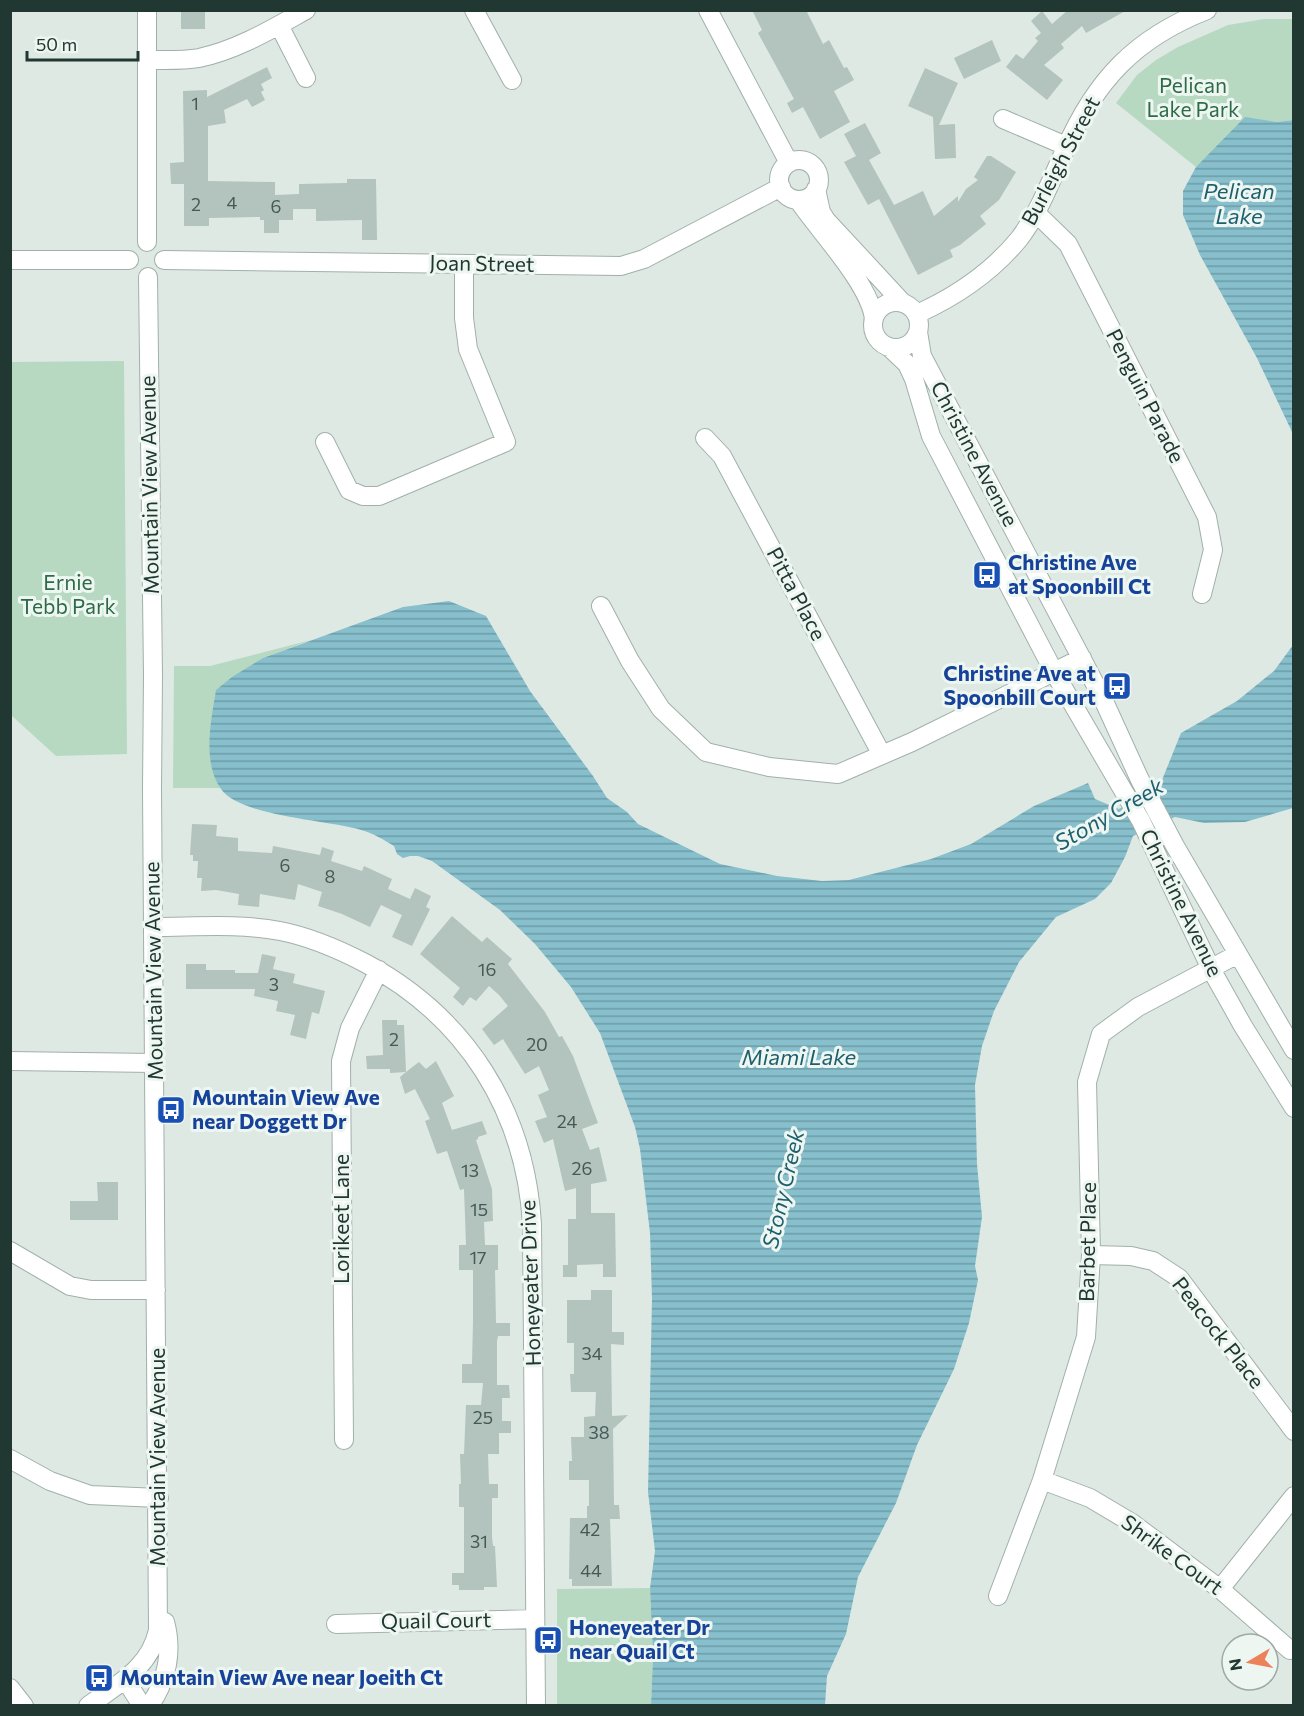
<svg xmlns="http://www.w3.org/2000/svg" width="1304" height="1716" viewBox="0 0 1304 1716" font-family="Commissioner,sans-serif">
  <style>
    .green { fill: #b7d9c1 }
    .water { fill: url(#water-rules) }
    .building { fill: #b3c3bd }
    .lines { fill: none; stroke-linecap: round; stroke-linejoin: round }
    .minor-casing { stroke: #a1b0ab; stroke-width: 20 }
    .minor { stroke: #fff; stroke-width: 18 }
    .labels { text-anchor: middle; stroke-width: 6; stroke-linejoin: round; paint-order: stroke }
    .number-label { font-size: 18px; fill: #455a55 }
    .park-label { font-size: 21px; fill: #2d6b47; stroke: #eef6f2 }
    .street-label { font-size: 21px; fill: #203732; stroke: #eef6f2 }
    .transit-label { font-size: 21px; font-weight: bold; fill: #164399; stroke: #eef6f2; text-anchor: start }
    .water-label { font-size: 22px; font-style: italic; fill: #1e5f6f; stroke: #eef6f2 }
  </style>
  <defs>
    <pattern id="water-rules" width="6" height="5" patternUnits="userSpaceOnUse" patternTransform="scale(1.5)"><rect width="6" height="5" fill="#87bfcc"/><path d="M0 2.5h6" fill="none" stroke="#6e9ca6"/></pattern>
  </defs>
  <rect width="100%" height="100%" fill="#dee9e4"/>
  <!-- green -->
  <path class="green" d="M1264,19H1293V120L1277,122L1263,121L1215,149L1196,167L1116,103L1137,75L1156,60L1178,47L1228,25Z
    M124,361L127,754L56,756L11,715V362Z
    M311,640L263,658L212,764L220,788H173L174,666H210Z
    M650,1588L653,1656L651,1705H557V1589Z"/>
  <!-- water -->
  <path class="water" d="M1245,117L1277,122L1293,120V434L1257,358L1200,255L1183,215V191L1196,167Z
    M449,601L486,616L530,691L593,776L607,798L627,812L638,824L720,864L777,876L822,881L849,880L931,859L971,844L1034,806L1088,783L1095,799L1119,809L1160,785L1181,733L1237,701L1274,671L1293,645V808L1245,822L1204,823L1175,817L1133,836L1125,857L1111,883L1095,899L1056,917L1019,962L994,1011L982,1046L975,1085L977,1164L982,1217L975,1266L978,1280L969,1323L954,1369L917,1445L896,1503L858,1577L846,1634L827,1676L825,1705H651L653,1656L650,1588L655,1551L648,1492L652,1298L650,1233L640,1149L635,1127L600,1033L571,987L535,944L500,910L432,861L418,856H410L403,858L397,854L394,846C384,840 373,833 361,830C328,820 241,817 221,789C202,762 211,721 216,690L232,677L263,658L403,607Z"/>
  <!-- building -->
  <path class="building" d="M181,10H205V29H181Z
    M752,10H806L823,44L829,40L844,68L847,67L854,80L834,91L850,122L820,139L803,107L792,113L787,103L794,99L758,33L762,30Z
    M1068,10H1127L1086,33L1082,26L1061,44L1064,48L1044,65L1063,80L1047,100L1006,67L1016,54L1023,59L1038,41L1035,38L1041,33L1031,21L1042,11L1052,24Z
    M992,40L1001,61L964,79L954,58Z
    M267,67L272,78L261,84L264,90L261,92L265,100L252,107L247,99L224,110L226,123L208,126V181L275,182V195L299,194V184L347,183V179H376L377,240H362V220L316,221V209H293V220H279V233H264V220H260V217L209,218V226H184V184H171L170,163L184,162L183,91L207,90V97Z
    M925,68L958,83L939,125L955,124L956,158L935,159L933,117L908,106Z
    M865,123L881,153L869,160L894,205L923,191L934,216L958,196V202L966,189L978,180L974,177L987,156H991L1016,172L999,200L980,216L986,224L960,245L950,250L953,257L918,275L879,199L868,205L844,162L856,156L844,134Z
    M192,824L217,825L216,836L238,838V851L272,853L273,846L320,855L322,847L334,851L331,861L362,871L364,866L392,879L388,889L410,899L415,888L431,896L426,907L430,909L412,946L392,937L402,915L381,905L370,927L342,914L318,906L322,892L298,884L295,900L260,894L259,907L238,905L239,894L216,890L201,891L202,878H197L198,861H193V855H190Z
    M452,916L482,942L487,937L512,959L508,964L545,1012L559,1037L562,1036L573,1056L598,1123L582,1129L590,1150L599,1147L607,1181L591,1184V1213H615L616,1277H603V1264L577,1265V1277H563V1265H576H568V1219H576V1188L565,1191L553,1139L544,1143L535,1121L547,1117L538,1095L549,1090L539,1066L525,1074L503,1039L494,1045L482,1029L508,1006L499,995L489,986L476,1001L470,997L463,1006L453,997L460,988L420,954Z
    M262,954L276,957L273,969L295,974L293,983L325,991L319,1014L312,1012L306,1039L290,1035L295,1015L276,1011L278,1001L254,996L255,989H186V964H206V970H235V973H258Z
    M382,1020H397V1025H404L406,1072L419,1062L426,1069L436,1061L454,1096L442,1103L452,1130L482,1121L487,1134L478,1137V1139L476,1140L492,1189L493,1221L484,1222L485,1245H498V1270H495L496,1323H510V1336H498L497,1341V1385H509L510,1398H502V1421H511V1433H499V1454H488L489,1484H498V1498H492V1537L493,1546H495L497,1587H484V1590H459V1585H452V1573H464V1507H459V1484H461L460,1454H464L466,1405H481L483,1383H462V1364H472L473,1323V1270H459V1245H466L464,1189L460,1190L447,1151L437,1154L425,1121L430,1119L415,1089L405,1094L400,1077L406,1072L390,1073V1069H367L366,1056L383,1055Z
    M97,1182H118V1220H70V1201H98Z
    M591,1290H612V1332H624V1345L611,1344L612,1416L628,1415L613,1429L614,1505H619L620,1519H610L612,1586H572V1579H569L570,1518H587V1506H589V1480H569V1461H572L571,1437H584V1417L595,1416L596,1392H571L570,1374H574V1343H567V1300H591Z"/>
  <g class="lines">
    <!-- minor casing -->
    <g class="minor-casing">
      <path id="minor" d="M474,10L512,80
        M708,10L789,163
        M279,25L306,78
        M148,60C164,60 182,61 199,58C237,50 272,29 306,10
        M1003,119L1066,146
        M779 180a20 20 0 1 1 40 0a20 20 0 1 1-40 0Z
        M816,189L821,212L826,220L902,302
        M798,200C819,231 870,284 874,319
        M1036,213L1068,244L1207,517L1213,550L1202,594
        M147,242V10
        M10,260H129
        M164,260L621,266L644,259L781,187
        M873 325a23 23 0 1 1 46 0a23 23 0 1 1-46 0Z
        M917,314C957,296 991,273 1019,239C1039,213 1051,180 1065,150C1095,81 1135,38 1207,10
        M918,332L922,356L1103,699L1140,780L1175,846L1294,1050
        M889,347L907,364L914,379L931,436L1054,672L1141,821L1211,969L1243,1026L1294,1108
        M705,438L722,456L882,755
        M325,442L349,490L363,496H379L506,442L468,349L464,318V264
        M601,606L630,661L661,709L706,752L769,767L838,774L912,742L1082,658
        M153,927C195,927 239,923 280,931C311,937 338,949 365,963C466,1017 525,1110 532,1224L536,1706
        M10,1061L154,1063
        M10,1251L70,1286L91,1290H156
        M1091,1255L1131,1256L1153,1261L1179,1278L1294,1431
        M344,1440L341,1061L350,1028L379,970
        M10,1459L50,1481L90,1495L159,1498
        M1042,1480L1090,1498L1132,1523L1220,1589L1290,1650
        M1220,1589L1294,1496
        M998,1596L1042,1480L1086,1337L1091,1255L1087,1082L1101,1034L1138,1007L1238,954
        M336,1624L535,1619
        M125,1679L142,1706
        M10,1688L24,1706
        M88,1706C118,1684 150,1668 158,1630L152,789L153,675L148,277
        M149,1706C167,1682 173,1651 165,1622"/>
    </g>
    <!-- minor -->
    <use href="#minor" class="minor"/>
  </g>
  <!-- icons -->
  <defs>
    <g id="bus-square" transform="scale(1.5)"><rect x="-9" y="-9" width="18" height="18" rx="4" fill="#1a4fb4" stroke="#eef6f2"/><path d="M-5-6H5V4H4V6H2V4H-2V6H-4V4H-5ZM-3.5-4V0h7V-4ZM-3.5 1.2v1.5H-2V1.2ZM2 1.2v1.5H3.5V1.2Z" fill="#fff"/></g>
  </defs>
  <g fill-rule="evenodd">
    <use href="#bus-square" x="987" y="575"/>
    <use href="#bus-square" x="1117" y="686"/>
    <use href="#bus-square" x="171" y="1110"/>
    <use href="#bus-square" x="548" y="1640"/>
    <use href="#bus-square" x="99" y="1678"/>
  </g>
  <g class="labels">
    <!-- number labels -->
    <g class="number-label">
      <text x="195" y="110">1</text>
      <text x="232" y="209">4</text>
      <text x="196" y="211">2</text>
      <text x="276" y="213">6</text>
      <text x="285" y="872">6</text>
      <text x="330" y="883">8</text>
      <text x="487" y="976">16</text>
      <text x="274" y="991">3</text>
      <text x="394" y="1046">2</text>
      <text x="537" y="1051">20</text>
      <text x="567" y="1128">24</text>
      <text x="582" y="1175">26</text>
      <text x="470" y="1177">13</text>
      <text x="479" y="1216">15</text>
      <text x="478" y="1264">17</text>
      <text x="592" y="1360">34</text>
      <text x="483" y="1424">25</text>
      <text x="599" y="1439">38</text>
      <text x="590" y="1536">42</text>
      <text x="479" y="1548">31</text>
      <text x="591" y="1577">44</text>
    </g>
    <!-- park labels -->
    <g class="park-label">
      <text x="1193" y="93">Pelican<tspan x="1193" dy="24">Lake Park</tspan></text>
      <text x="68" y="590">Ernie<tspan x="68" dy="24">Tebb Park</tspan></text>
    </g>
    <!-- street labels -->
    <g class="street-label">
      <text transform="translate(1061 161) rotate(-62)" y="7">Burleigh Street</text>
      <text transform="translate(482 264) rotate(1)" y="7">Joan Street</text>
      <text transform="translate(1145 396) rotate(63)" y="7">Penguin Parade</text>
      <text transform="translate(974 454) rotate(62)" y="7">Christine Avenue</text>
      <text transform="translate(150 485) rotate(-91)" y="7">Mountain View Avenue</text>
      <text transform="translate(796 594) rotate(62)" y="7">Pitta Place</text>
      <text transform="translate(1181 903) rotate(64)" y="7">Christine Avenue</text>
      <text transform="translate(154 971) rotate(-91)" y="7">Mountain View Avenue</text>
      <text transform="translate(342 1219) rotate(-90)" y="7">Lorikeet Lane</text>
      <text transform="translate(1088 1242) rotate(-89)" y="7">Barbet Place</text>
      <text transform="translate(531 1283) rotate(-92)" y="7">Honeyeater Drive</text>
      <text transform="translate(1218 1333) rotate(52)" y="7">Peacock Place</text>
      <text transform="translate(158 1457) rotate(-90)" y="7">Mountain View Avenue</text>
      <text transform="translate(1172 1555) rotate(36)" y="7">Shrike Court</text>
      <text transform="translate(436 1621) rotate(-1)" y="7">Quail Court</text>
    </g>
    <!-- transit labels -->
    <g class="transit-label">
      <text x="1008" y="570">Christine Ave<tspan x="1008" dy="24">at Spoonbill Ct</tspan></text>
      <text x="1096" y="681" text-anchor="end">Christine Ave at<tspan x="1096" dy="24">Spoonbill Court</tspan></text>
      <text x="192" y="1105">Mountain View Ave<tspan x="192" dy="24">near Doggett Dr</tspan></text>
      <text x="569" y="1635">Honeyeater Dr<tspan x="569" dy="24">near Quail Ct</tspan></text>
      <text x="120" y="1685">Mountain View Ave near Joeith Ct</text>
    </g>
    <!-- water labels -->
    <g class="water-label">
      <text x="1239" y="199">Pelican<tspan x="1239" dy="25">Lake</tspan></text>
      <text transform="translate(1109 814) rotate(-30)" y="8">Stony Creek</text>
      <text x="799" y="1065">Miami Lake</text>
      <text transform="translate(783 1189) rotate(-77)" y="8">Stony Creek</text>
    </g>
  </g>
  <!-- border -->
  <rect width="1304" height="1716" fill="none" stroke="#203732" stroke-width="24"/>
  <!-- north arrow -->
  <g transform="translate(1250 1662) rotate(260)"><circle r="28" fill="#eef6f2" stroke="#9caaa5" stroke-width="1.5"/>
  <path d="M0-4.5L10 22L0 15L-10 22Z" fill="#eb825a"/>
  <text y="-9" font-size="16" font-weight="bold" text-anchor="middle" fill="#203732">N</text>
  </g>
  <!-- scale -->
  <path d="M27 51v9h111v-9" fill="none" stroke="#203732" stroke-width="3"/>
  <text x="36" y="51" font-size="18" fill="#203732" stroke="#eef6f2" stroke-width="4.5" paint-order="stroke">50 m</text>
</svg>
